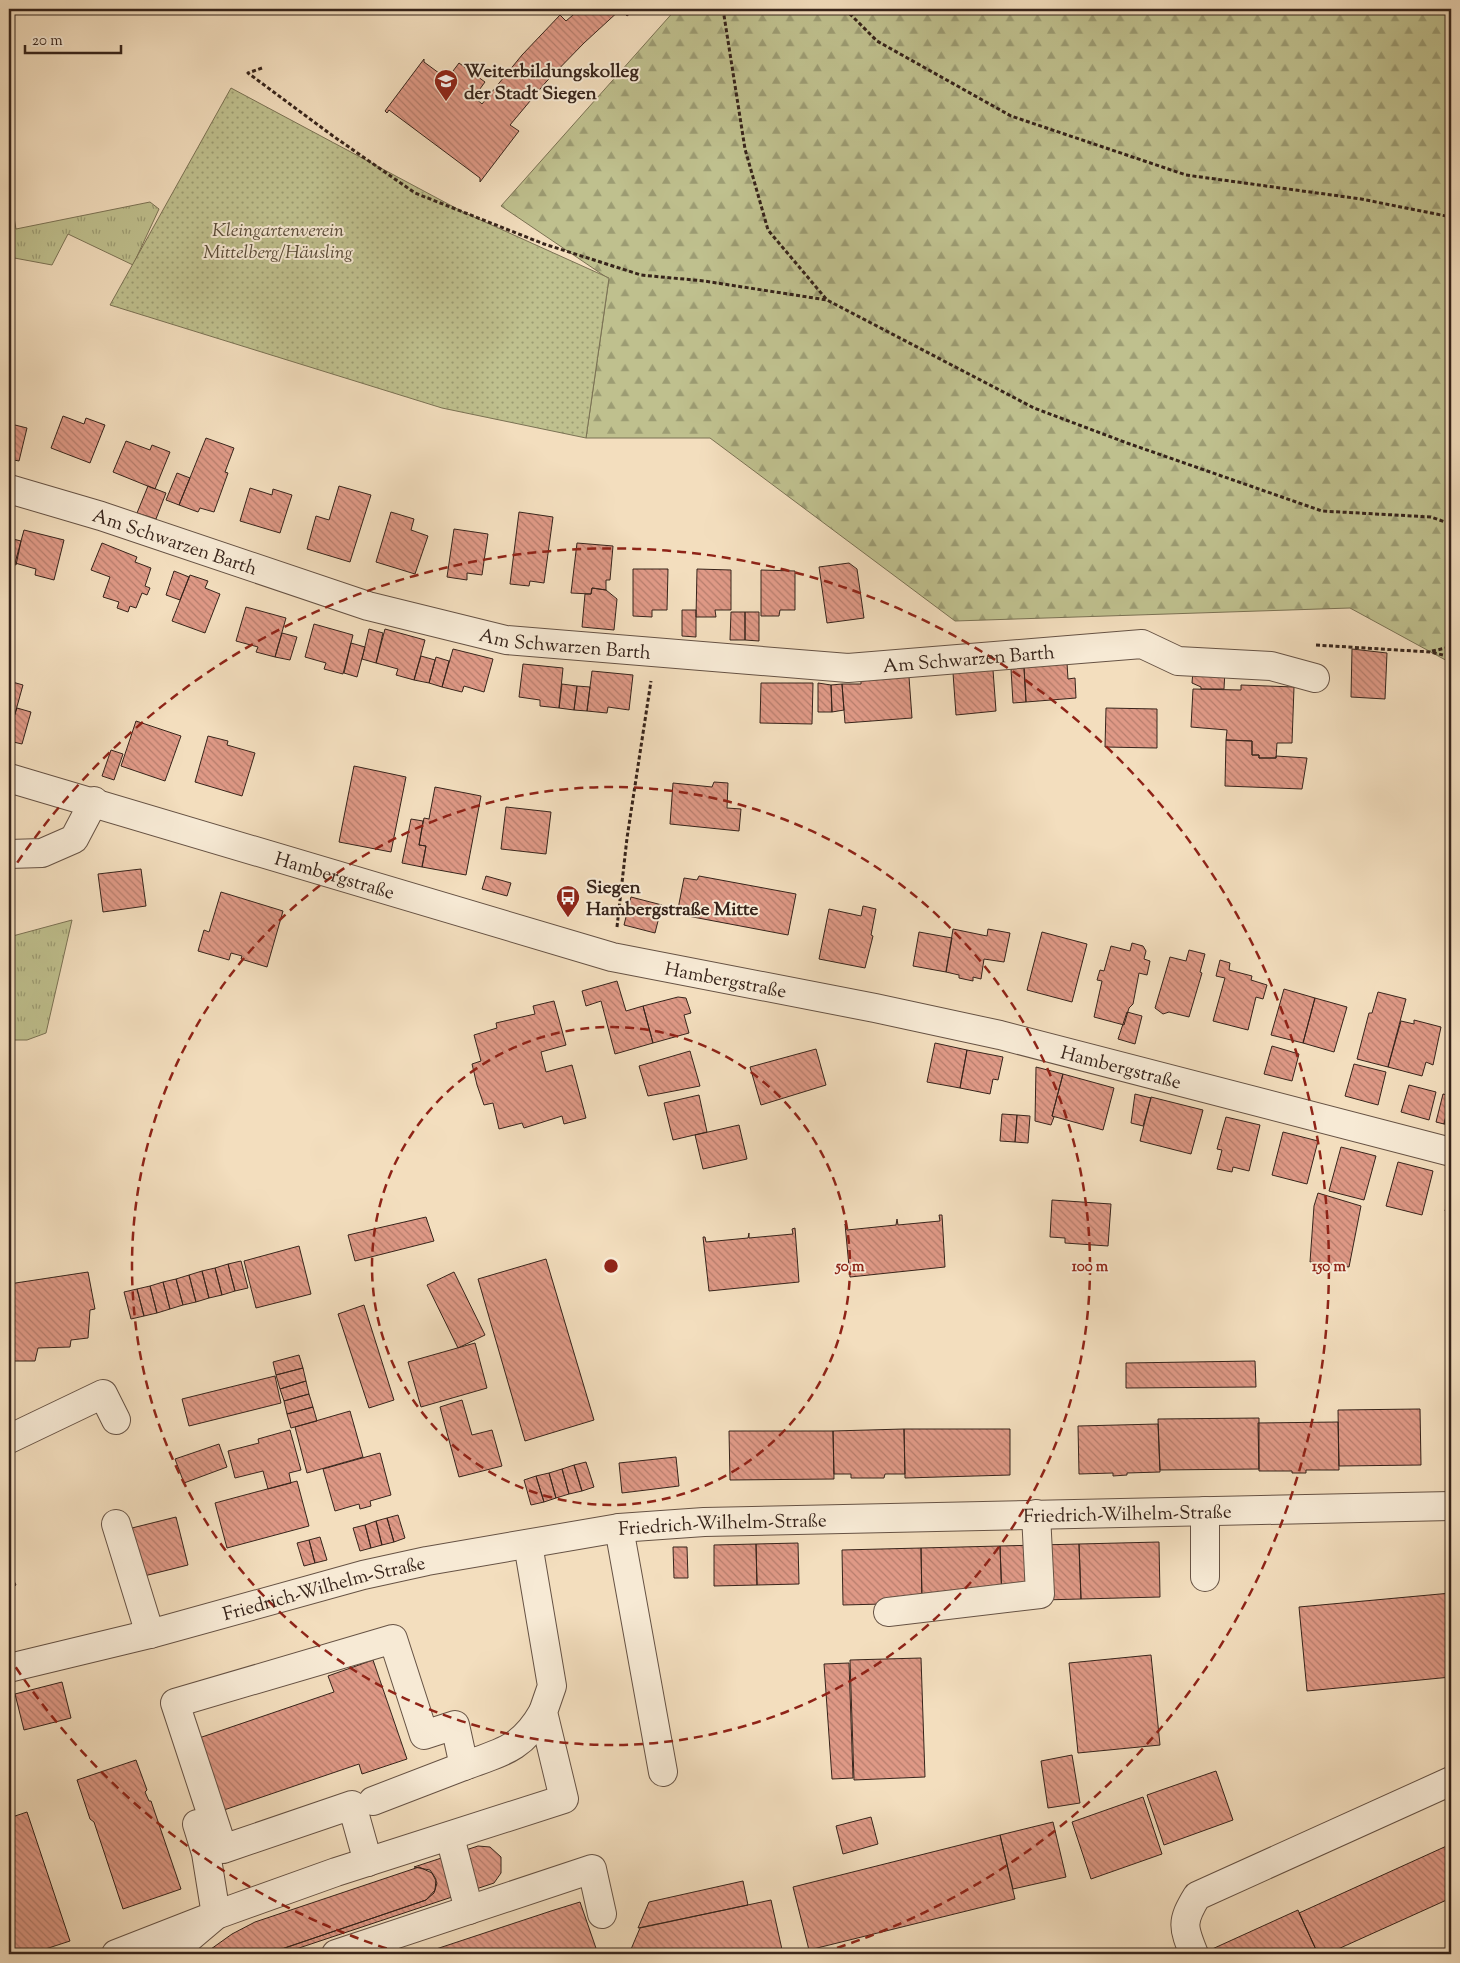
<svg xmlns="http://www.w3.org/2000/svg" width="1460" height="1963" viewBox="0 0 1460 1963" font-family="'Sorts Mill Goudy',serif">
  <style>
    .grass { fill: url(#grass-tufts); stroke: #7b7254 }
    .forest { fill: url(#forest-firs); stroke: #7b7254 }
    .park { fill: url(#park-dots); stroke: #7b7254 }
    .building { fill: url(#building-back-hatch); stroke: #37241b }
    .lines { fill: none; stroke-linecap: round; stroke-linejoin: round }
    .minor-casing { stroke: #665244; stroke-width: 30 }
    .path { stroke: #37241b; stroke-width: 3; stroke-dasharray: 4 2.5; stroke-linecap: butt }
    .minor { stroke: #f7ead5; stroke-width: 28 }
    .ring { fill: none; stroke: #8f2418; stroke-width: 2.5; stroke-dasharray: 9 6 }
    .labels { text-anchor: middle; stroke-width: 4; stroke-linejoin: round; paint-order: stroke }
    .poi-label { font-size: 19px; font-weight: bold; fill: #37241b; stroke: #f7ead5; text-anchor: start }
    .park-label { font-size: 19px; font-style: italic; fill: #594b38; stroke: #f7ead5 }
    .street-label { font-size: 19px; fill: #37241b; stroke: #f7ead5 }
    .centre { fill: #8f2418; stroke: #f7ead5; stroke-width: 2.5 }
    .ring-label { font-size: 15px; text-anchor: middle; font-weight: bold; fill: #8f2418; stroke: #f7ead5; stroke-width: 4; stroke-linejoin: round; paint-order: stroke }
  </style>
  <defs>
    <pattern id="grass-tufts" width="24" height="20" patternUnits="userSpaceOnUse" patternTransform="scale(1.25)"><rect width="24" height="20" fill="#bfc08e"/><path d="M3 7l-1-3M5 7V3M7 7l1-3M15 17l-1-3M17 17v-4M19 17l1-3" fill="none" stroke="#9c9c73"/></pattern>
    <pattern id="forest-firs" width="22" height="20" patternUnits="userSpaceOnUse" patternTransform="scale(1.25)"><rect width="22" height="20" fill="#bfc08e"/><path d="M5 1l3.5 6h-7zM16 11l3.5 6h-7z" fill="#9c9c73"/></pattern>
    <pattern id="park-dots" width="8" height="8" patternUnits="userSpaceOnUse" patternTransform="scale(1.25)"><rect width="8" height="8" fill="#bfc08e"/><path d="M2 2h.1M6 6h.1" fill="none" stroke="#9c9c73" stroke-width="1.8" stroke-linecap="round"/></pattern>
    <pattern id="building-back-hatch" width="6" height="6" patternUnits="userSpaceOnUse" patternTransform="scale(1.25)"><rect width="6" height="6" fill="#df9986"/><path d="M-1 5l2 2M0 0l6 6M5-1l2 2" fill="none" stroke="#b67d6d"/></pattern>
  </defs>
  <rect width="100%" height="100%" fill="#f3debe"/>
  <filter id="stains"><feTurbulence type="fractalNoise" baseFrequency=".004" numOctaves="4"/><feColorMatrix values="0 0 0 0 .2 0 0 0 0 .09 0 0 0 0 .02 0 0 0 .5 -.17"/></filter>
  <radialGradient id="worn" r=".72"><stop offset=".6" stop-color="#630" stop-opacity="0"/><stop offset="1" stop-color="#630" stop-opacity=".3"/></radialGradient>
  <!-- grass -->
  <path class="grass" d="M9,190L16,229L150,202L159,209L133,265L68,234L52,265L9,257Z
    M72,920L46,1033L27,1040H9V937Z"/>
  <!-- forest -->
  <path class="forest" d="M676,9H1451V663L1350,608L955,621L710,438H586L609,279L501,206Z"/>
  <!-- park -->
  <path class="park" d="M231,88L465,213L609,278L586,438L442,408L110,305Z"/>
  <!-- building -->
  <path class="building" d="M580,9H636L627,16L621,9L584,43L546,82L510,125L519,131L480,182V178L389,110L387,113L385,111L424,59V62L447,79L459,63L485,82L474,97L482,104L522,55L560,15L566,21Z
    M9,414L14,416L11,424L27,428L19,461L9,459Z
    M63,416L84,424L86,418L105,425L90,463L51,448Z
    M206,438L234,448L225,472L228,473L214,512L200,508L198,512L179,505Z
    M126,441L150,450L152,445L170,452L155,489L113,472Z
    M177,473L190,478L179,505L166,500Z
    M148,486L166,493L156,519L137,513Z
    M339,486L371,495L350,562L307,549L316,516L329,520Z
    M250,488L272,495L273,489L292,495L280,533L240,521Z
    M391,512L414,519L411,530L428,536L415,574L376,562Z
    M519,512L553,517L544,583L530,581L529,586L510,584Z
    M454,529L488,534L482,575L467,573V580L447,577Z
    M24,530L64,540L54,580L35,575L36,569L15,563Z
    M9,538L21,541L16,565L9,563Z
    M102,543L137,557L135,562L151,568L145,586L150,588L147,595L142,593L136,608L130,606L128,612L117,608L119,602L103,597L110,577L91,570Z
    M577,543L613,546L610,580H606V590L592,588L591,594L571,593Z
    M849,563L857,569L864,618L827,623L819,567Z
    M633,569H668L667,610H652V617L633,616Z
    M697,569L731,570V610H715L716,617H696Z
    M761,570L795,571V610H780L779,616H761Z
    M174,571L189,577L180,600L166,595Z
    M190,575L208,581L205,588L220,594L205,633L172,621Z
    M592,588L606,590L617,599L614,630L582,627L585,594H591Z
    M246,607L286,618L275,657L256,652L258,647L236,641Z
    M682,610H696V637L682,636Z
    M731,612H745V640H730Z
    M745,612H759V641L745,640Z
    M314,624L353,635L343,674L324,669L326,663L305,657Z
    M369,629L383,633L376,663L362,659Z
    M385,629L425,640L414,680L396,675L398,669L376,663Z
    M282,633L297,637L290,660L275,657Z
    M351,643L365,647L357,677L344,673Z
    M453,649L493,659L484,692L464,686L462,692L442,687Z
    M1352,649L1387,653L1385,699L1351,697Z
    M421,656L435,660L429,683L414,680Z
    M436,657L449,661L442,687L429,683Z
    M1067,663L1068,679L1075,678L1076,698L1026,702L1024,666Z
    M523,664L563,668L559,708L540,706V700L519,697Z
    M1024,668L1026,702L1013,703L1011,669Z
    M993,670L996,711L956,715L953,673Z
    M1225,670L1224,689H1201V687L1192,683L1193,671Z
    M592,671L633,675L629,710L608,707L607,713L587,711Z
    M909,677L912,718L845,723L842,684H861V681Z
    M9,681L23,685L11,728H9Z
    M761,683H813L812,724L760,723Z
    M818,683L831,685L832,712H818Z
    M562,684L577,686L574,710L559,708Z
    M842,684L844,710L832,712L831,685Z
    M1241,685L1294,687L1292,743H1277L1276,758H1259V755H1252V741L1226,740L1227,730L1191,727L1193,689L1241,690Z
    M577,686L590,687L587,711L574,710Z
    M17,708L31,712L22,744L9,741V731Z
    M1106,708L1157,709V748L1105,747Z
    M136,721L181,736L165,781L121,766Z
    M208,736L228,741L227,745L255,753L242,796L195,782Z
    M1226,740L1252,741V755H1259V758H1276V756L1307,758L1302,789L1225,786Z
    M111,750L123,754L114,780L102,776Z
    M354,766L406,777L391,852L339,842Z
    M714,782L728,783L727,808L741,809L739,831L670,824L673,783L712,787Z
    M435,787L481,796L466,875L422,867L426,846L419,845L424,818L429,819Z
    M506,807L551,812L546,854L501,849Z
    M411,819L423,821L419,845L426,846L422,867L402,863Z
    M141,869L146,906L103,912L98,874Z
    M486,876L511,883L507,896L482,889Z
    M699,876L796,894L788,935L677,914L684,878L697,880Z
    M221,892L283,911L267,967L241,959L242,956L231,953L229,960L198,951L204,930L209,932Z
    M631,897L662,905L655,933L624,925Z
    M863,906L876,909L871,935L873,936L865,968L819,959L829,909L861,916Z
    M953,929L987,936L988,929L1010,933L1004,962L984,959L981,979L973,977V981L959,978V975L946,972Z
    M919,932L952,938L946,972L913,966Z
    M1042,932L1087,944L1072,1002L1027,990Z
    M1132,943L1143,946L1146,951L1144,959L1150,961L1147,975L1139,973L1133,1004L1129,1008L1124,1025L1094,1017L1102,981L1097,980L1100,970L1104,971L1111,946L1130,951Z
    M1189,950L1205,954L1200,972L1202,973L1189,1017L1169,1012L1163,1014L1155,1008L1170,957L1186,961Z
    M1220,960L1230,963L1229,970L1252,976L1251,980L1267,985L1263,999L1256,997L1248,1030L1213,1021L1225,978L1216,976Z
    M617,981L626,1011L643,1006L653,1043L615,1054L601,1001L586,1006L582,991Z
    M1284,989L1315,998L1303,1043L1271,1035Z
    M1378,992L1406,999L1388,1067L1357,1059L1369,1013H1372Z
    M678,997L686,998L691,1013L684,1015L689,1033L653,1043L643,1006Z
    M1315,998L1347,1007L1334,1052L1303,1043Z
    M554,1001L566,1045L541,1052L546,1072L572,1065L586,1118L564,1124L562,1116L524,1128L522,1123L499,1129L493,1103L484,1105L477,1085L472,1064L481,1061L474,1035L497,1028L496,1023L535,1014L533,1006Z
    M1127,1012L1142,1016L1135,1044L1118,1039Z
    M1414,1020L1441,1027L1433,1065L1426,1062L1422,1076L1388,1067L1401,1021L1414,1024Z
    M935,1043L967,1050L960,1088L927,1082Z
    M1272,1046L1299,1054L1292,1081L1264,1074Z
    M816,1049L826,1085L761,1105L750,1067Z
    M967,1050L1003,1057L998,1080L993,1079L990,1094L960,1088Z
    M690,1051L700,1086L648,1096L639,1066Z
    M1354,1064L1386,1072L1378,1105L1345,1096Z
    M1036,1067L1063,1074L1052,1116L1054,1117L1051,1125L1035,1121Z
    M1063,1074L1114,1088L1103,1130L1052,1116Z
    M1409,1085L1436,1092L1429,1120L1401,1112Z
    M1135,1094L1151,1098L1143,1126L1131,1123Z
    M1443,1094L1451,1096L1444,1124L1436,1122Z
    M699,1095L707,1132L673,1140L664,1103Z
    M1151,1097L1203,1110L1191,1154L1140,1141Z
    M1451,1097V1126L1444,1124Z
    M1002,1114L1017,1115L1015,1142L1000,1141Z
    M1017,1115L1030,1116L1028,1143L1015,1142Z
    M1226,1117L1260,1125L1249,1171L1233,1167L1232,1172L1217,1169L1222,1150L1217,1149Z
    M739,1125L747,1159L703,1169L695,1135Z
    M1283,1132L1318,1141L1307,1184L1272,1175Z
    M1341,1147L1376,1156L1364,1200L1329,1191Z
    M1398,1162L1433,1171L1422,1215L1386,1206Z
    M1451,1189V1213L1445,1211Z
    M1318,1193L1361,1206L1349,1267L1310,1262L1314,1206Z
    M1052,1200L1111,1204L1108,1246L1065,1243V1238L1050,1237Z
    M939,1215H942L945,1267L850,1277L845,1224L847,1230L896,1225L897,1219L898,1225L940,1221Z
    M426,1217L434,1241L355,1261L348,1235Z
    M795,1228L799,1282L709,1291L703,1237H705L706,1242L748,1238L749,1233V1238L793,1234L792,1229Z
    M299,1246L311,1294L256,1308L244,1261Z
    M546,1259L594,1420L525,1441L478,1279Z
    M241,1261L248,1288L235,1291L228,1264Z
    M228,1264L235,1291L222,1295L215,1268Z
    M215,1268L222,1295L209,1298L202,1271Z
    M202,1271L209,1298L196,1302L189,1275Z
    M88,1272L95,1309L90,1310L88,1338L71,1340L70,1347L38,1348L35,1361H9V1284Z
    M454,1272L485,1335L458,1348L427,1285Z
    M189,1275L196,1302L183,1305L176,1279Z
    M176,1279L183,1305L170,1309L163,1282Z
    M163,1282L170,1309L157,1313L150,1286Z
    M150,1286L157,1313L144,1316L137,1289Z
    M137,1289L144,1316L131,1319L124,1292Z
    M364,1305L394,1400L369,1408L338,1314Z
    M475,1343L487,1388L421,1407L408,1362Z
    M299,1355L303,1368L276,1375L273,1362Z
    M1255,1361L1256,1387L1126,1388V1363Z
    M303,1368L306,1381L280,1389L276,1375Z
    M275,1376L281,1403L189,1426L182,1399Z
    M306,1381L309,1394L284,1401L280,1389Z
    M309,1394L313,1407L287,1414L284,1401Z
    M462,1400L472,1435L492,1430L502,1466L459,1477L440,1407Z
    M313,1407L317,1421L291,1428L287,1414Z
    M1420,1409L1421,1465L1339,1466L1338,1410Z
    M350,1411L363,1457L307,1473L295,1427Z
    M1259,1418V1469L1160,1470L1158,1419Z
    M1338,1422L1339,1470H1306V1473H1292V1471H1259L1258,1423Z
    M1158,1424L1160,1472L1127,1473V1475L1113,1476V1473L1079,1474L1078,1426Z
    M904,1429H1010V1475L905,1478Z
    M904,1429L905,1474H885L884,1478H851V1474H834L833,1431Z
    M290,1430L301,1470L289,1473L291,1483L268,1489L263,1471L235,1478L228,1451L259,1443L258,1439Z
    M729,1431H833L834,1479L730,1480Z
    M219,1444L227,1467L184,1483L175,1459Z
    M380,1453L391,1495L370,1501L371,1506L360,1509L359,1504L335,1511L323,1469Z
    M676,1457L679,1486L622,1493L619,1463Z
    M586,1462L594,1487L582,1491L574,1465Z
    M574,1465L582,1491L569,1494L562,1469Z
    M562,1469L569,1494L556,1498L549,1473Z
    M549,1473L556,1498L544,1502L536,1476Z
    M536,1476L544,1502L531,1505L524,1480Z
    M297,1481L309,1526L227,1548L215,1503Z
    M398,1515L405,1538L394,1542L387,1518Z
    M176,1517L188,1565L144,1576L132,1528Z
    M387,1518L394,1542L382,1545L376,1521Z
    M376,1521L382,1545L371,1548L365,1525Z
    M365,1525L371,1548L360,1551L353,1528Z
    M320,1537L327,1560L315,1563L309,1540Z
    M309,1540L315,1563L304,1566L297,1543Z
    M1159,1542L1160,1597L1081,1599L1079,1544Z
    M798,1543L799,1584L757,1585L756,1544Z
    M756,1544L757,1585L714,1586V1545Z
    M1079,1544L1081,1599L1002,1601L1000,1546Z
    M1000,1546L1002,1601L922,1603L921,1548Z
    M673,1547H687L688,1578H674Z
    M921,1548L922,1603L843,1605L842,1550Z
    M9,1571L16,1585L9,1589Z
    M1451,1593V1677L1307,1691L1299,1607Z
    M1151,1655L1160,1745L1078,1753L1069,1663Z
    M921,1658L925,1777L854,1780L850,1660Z
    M373,1660L407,1759L362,1774L359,1764L224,1810L199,1738L334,1692L328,1676Z
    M849,1663L853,1778L832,1779L824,1664Z
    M62,1682L71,1718L24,1730L15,1694Z
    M1072,1755L1080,1803L1048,1808L1041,1761Z
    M136,1760L147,1790L145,1792L149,1801H151L181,1889L123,1909L94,1822L90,1819L77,1780Z
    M1216,1771L1233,1820L1164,1845L1147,1795Z
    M1143,1797L1162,1854L1091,1879L1072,1822Z
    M27,1812L70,1941L30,1954H10L9,1818Z
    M871,1817L878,1844L843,1854L836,1826Z
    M1053,1822L1066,1877L1013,1889L1000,1835Z
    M1000,1835L1015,1899L809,1950L793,1887Z
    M1451,1844V1898L1327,1954H1318L1299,1913Z
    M478,1846L490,1847L501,1857V1873L494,1883L281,1954H267L426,1900L435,1890L436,1879L430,1870L414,1867Z
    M419,1867L432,1873L437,1883L434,1893L426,1900L267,1954H204L232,1934L255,1922Z
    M743,1881L748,1905L638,1928L649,1902Z
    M771,1900L783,1954H629L640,1928Z
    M580,1902L598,1954H421L551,1911Z
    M1298,1910L1318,1954H1212L1210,1950Z"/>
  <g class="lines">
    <!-- minor casing -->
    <g class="minor-casing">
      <g id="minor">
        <path id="s1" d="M9,489L101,516L368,606L506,640L848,668L1142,644L1178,661L1271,666L1315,678"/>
        <path id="s2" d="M9,778L612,957L875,1008L1000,1035L1451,1152"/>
        <path d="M9,854L42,853L74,839L94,801"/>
        <path d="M9,1439L103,1394L116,1420"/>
        <path d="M1205,1511V1577"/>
        <path d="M116,1524L150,1634"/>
        <path d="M619,1528L663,1772"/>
        <path d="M888,1612L1040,1594L1036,1514"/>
        <path id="s3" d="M9,1668L150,1634L363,1575L427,1561L619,1528L704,1522L1451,1506"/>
        <path d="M373,1801L464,1766"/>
        <path d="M450,1837L469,1910"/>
        <path d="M368,1862L352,1805L223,1849L175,1703L393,1639L424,1735L455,1725L464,1766C502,1752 522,1749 543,1712"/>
        <path d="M116,1954L216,1915L206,1853L197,1824"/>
        <path d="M170,1954L216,1915L336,1872L564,1799L543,1712L552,1686L528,1544"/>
        <path d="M336,1954L592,1869L602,1914"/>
        <path d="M1194,1954C1183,1927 1181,1922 1197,1896L1451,1781"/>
      </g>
    </g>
    <!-- path -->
    <path class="path" d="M723,9L745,149L768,230L827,300L1034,408L1127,443L1322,511L1431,517L1451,524
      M845,9L877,41L1011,116L1186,175L1361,199L1451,217
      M262,68L248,73L333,136L415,193L544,244L641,275L704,281L827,300
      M1316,645L1430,652L1451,657
      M1432,651L1451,647
      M617,927L627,838L651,681"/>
    <!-- minor -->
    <use href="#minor" class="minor"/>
  </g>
  <!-- distance rings -->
  <g class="ring">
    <circle cx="611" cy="1266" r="239"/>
    <circle cx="611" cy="1266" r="479"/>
    <path d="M401 1953A718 718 0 0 1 9 1657M9 875A718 718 0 1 1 821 1953"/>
  </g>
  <!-- icons -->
  <defs>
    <g id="school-pin" transform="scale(1.25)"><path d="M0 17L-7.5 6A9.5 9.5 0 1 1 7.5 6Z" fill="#8f2418" stroke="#f7ead5"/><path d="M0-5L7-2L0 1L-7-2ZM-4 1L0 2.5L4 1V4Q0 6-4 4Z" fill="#fff"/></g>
    <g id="bus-pin" transform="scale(1.25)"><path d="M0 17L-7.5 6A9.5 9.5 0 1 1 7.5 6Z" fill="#8f2418" stroke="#f7ead5"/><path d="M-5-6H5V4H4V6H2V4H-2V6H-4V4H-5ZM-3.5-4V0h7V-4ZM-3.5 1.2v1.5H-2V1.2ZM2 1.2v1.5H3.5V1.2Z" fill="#fff"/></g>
  </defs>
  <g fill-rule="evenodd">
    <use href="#school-pin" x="446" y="81"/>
    <use href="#bus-pin" x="568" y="897"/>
  </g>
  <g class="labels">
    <!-- poi labels -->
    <g class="poi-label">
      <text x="464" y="77">Weiterbildungskolleg<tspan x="464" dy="22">der Stadt Siegen</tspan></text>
      <text x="586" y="893">Siegen<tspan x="586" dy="22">Hambergstraße Mitte</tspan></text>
    </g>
    <!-- park labels -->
    <g class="park-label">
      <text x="278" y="236">Kleingartenverein<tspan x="278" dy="22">Mittelberg/Häusling</tspan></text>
    </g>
    <!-- street labels -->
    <g class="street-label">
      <text dy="7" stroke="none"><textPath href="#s1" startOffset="174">Am Schwarzen Barth</textPath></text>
      <text dy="7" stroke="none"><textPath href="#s1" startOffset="579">Am Schwarzen Barth</textPath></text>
      <text dy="7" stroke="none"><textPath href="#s1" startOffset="984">Am Schwarzen Barth</textPath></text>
      <text dy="7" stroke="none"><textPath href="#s2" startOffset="340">Hambergstraße</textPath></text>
      <text dy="7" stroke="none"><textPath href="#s2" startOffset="745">Hambergstraße</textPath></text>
      <text dy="7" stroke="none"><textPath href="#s2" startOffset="1150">Hambergstraße</textPath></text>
      <text dy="7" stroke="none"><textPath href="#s3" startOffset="1135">Friedrich-Wilhelm-Straße</textPath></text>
      <text dy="7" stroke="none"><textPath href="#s3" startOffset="730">Friedrich-Wilhelm-Straße</textPath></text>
      <text dy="7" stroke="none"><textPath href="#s3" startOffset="325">Friedrich-Wilhelm-Straße</textPath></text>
    </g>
  </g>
  <circle cx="611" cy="1266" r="8" class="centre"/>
  <g class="ring-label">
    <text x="850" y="1271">50 m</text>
    <text x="1090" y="1271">100 m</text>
    <text x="1329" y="1271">150 m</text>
  </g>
  <!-- margin -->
  <rect width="1460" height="1963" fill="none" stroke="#f3debe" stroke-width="30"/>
  <rect x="10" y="10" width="1440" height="1943" fill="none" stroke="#37241b" stroke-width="2.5"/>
  <rect x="15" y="15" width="1430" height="1933" fill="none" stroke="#37241b"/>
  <!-- scale -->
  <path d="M25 45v8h96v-8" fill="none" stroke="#37241b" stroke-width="2.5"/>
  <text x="32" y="45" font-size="15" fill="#37241b" stroke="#f7ead5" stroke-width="4" paint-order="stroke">20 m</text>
  <rect width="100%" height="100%" filter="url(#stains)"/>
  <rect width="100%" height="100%" fill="url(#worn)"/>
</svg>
